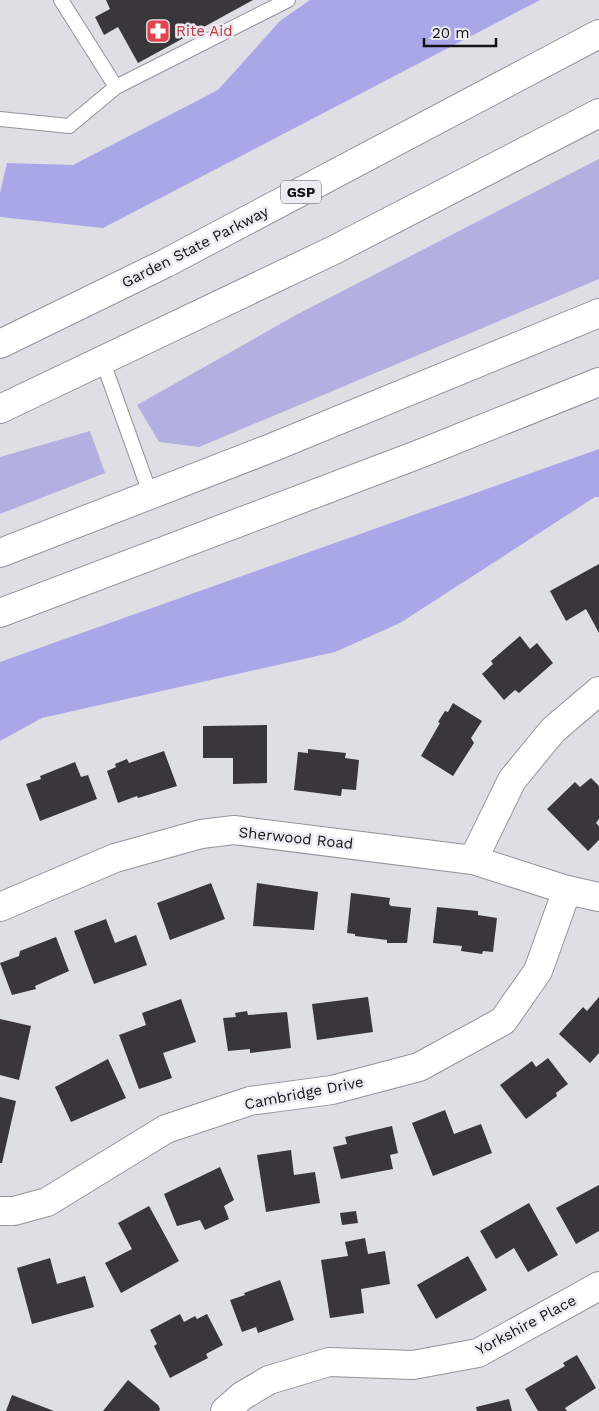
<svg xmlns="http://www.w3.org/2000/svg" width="599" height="1411" viewBox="0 0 599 1411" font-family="'Work Sans',sans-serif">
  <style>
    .green { fill: #b1b0e1 }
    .forest { fill: #a9a7e8 }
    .building { fill: #39373c }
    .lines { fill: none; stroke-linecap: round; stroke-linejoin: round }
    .lane-casing { stroke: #939399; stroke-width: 16 }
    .street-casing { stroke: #939399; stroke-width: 30 }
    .highway-casing { stroke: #939399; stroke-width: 30 }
    .lane { stroke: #fff; stroke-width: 14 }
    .street { stroke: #fff; stroke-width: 28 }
    .highway { stroke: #fff; stroke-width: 28 }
    .labels { text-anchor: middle; stroke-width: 5; stroke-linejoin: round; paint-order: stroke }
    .shield { fill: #ebebf2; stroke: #545458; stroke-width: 1 }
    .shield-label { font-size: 14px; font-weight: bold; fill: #141416 }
    .health-label { font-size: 15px; fill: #be3a42; stroke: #ebebf2; text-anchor: start }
    .street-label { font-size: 15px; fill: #141416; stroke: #ebebf2 }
  </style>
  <rect width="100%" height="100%" fill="#dedee5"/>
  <!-- green -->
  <path class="green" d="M599,159V279L199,447L159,442L137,405L296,315Z
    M90,431L105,473L0,514V457Z"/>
  <!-- forest -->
  <path class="forest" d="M310,0H540L103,228L0,217V193L7,163L73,165L218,90L280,21Z
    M599,449V497H595L400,623L335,652L42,718L0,741V662Z"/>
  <!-- building -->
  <path class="building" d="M106,0H253L138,63L118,27L104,35L95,17L110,9Z
    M599,564V633L586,609L566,621L550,591Z
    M520,636L530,649L537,643L553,663L519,693L515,690L504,700L482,674L493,664L491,661Z
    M453,703L482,721L471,738L474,743L453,776L421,756L440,723L438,722L445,711L448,712Z
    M267,725V783L233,784V758H203V726Z
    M308,749L346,753L345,758L359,760L356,790L342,789L341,796L294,790L298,752L308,753Z
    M164,751L177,786L138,798L137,796L118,803L107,771L116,767L115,764L127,759L129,763Z
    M75,762L81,777L88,775L97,799L40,821L26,784L41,779L40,776Z
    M591,778L599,786V819L596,823L599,826V840L588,851L547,809L575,782L580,787Z
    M211,883L225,919L170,940L157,903Z
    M257,883L318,892L314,930L253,926Z
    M351,893L390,898L389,904L391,906L411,908L407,943H387V940L355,936V934L347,933Z
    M437,907L478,911V915L497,918L493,952L483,951L482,954L461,951L462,946L433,943Z
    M106,919L115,943L136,935L147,965L94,984L74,931Z
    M56,937L69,971L35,986L36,989L12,995L0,963L19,956L20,951Z
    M368,997L373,1032L317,1040L312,1004Z
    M599,997V1053L590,1063L559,1034L583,1007L587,1011Z
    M181,999L196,1042L163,1053L172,1078L139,1089L119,1035L146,1025L142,1013Z
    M247,1011L248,1015L287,1012L291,1048L250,1053V1049L228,1051L223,1018L236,1017L235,1013Z
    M0,1019L31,1026L19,1080L0,1075Z
    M548,1058L568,1084L556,1093L557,1096L526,1119L500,1085L532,1061L536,1067Z
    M108,1059L126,1098L71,1122L55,1087Z
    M0,1097L16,1101L2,1163H0Z
    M445,1110L454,1134L481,1124L492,1153L433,1176L412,1123Z
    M392,1126L398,1153L390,1155L393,1169L341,1179L333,1147L347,1144L345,1137Z
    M291,1150L294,1175L315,1172L320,1203L266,1212L257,1155Z
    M220,1167L234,1200L224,1206L229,1219L205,1230L200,1220L177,1226L164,1194Z
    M599,1185V1231L576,1244L556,1208Z
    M529,1203L558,1255L528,1272L514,1248L496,1259L480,1231Z
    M149,1206L179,1261L121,1293L105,1263L132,1249L118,1223Z
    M356,1211L358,1223L342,1225L340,1213Z
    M365,1238L368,1254L385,1251L390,1284L361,1289L364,1313L330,1318L321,1260L348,1256L345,1242Z
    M468,1256L487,1290L436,1319L417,1285Z
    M50,1258L57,1284L85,1276L94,1307L32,1324L17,1268Z
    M280,1280L294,1320L258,1333L256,1327L242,1332L230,1300L245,1295L244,1293Z
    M180,1314L184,1322L195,1316L197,1319L207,1314L223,1345L206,1354L208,1358L170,1378L154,1346L157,1344L150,1330Z
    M577,1355L596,1388L565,1408L567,1411H538L525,1389L565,1366L563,1363Z
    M128,1380L158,1405L160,1409L159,1411H103Z
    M12,1395L54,1411H6Z
    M509,1399L512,1411H477L476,1407Z"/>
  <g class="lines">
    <!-- lane casing -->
    <g class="lane-casing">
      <path id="lane" d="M61,0L116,87
        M0,119L69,126L116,87L288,0
        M103,362L151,496"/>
    </g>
    <!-- street casing -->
    <g class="street-casing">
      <path id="street" d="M473,860L512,780L553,730L599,691
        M0,907L115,858L201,834L234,830L473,860L567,890L599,897
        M0,1211H14L47,1202L166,1129L250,1101L332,1090L419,1067L503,1021L538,971L567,890
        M225,1411L242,1396L269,1380L329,1362L413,1365L478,1353L599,1286"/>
    </g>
    <!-- highway casing -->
    <g class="highway-casing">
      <path id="highway" d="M0,344L166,263L599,34
        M0,409L334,250L599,113
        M0,553L271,448L599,313
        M0,613L422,453L599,382"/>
    </g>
    <!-- lane -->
    <use href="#lane" class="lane"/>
    <!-- street -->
    <use href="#street" class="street"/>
    <!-- highway -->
    <use href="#highway" class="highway"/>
  </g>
  <!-- icons -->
  <defs>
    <g id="pharmacy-square" transform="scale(1.25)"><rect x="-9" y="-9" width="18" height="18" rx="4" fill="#e0444e" stroke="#ebebf2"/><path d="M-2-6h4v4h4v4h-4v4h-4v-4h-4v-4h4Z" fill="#fff"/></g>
  </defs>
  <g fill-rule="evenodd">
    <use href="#pharmacy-square" x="158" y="31"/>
  </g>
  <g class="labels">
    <!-- shield labels -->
    <rect class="shield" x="281" y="180.5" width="40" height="23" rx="4"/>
    <g class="shield-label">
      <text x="301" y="197">GSP</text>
    </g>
    <!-- health labels -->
    <g class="health-label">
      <text x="176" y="36">Rite Aid</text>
    </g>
    <!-- street labels -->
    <g class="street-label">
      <text transform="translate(195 247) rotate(-27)" y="5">Garden State Parkway</text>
      <text transform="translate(296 838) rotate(6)" y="5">Sherwood Road</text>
      <text transform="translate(304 1093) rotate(-11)" y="5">Cambridge Drive</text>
      <text transform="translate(526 1325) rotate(-28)" y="5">Yorkshire Place</text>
    </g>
  </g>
  <!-- scale -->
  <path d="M424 38v8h72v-8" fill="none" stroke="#141416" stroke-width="2.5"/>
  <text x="432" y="38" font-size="15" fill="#141416" stroke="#ebebf2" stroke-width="4" paint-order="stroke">20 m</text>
</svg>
